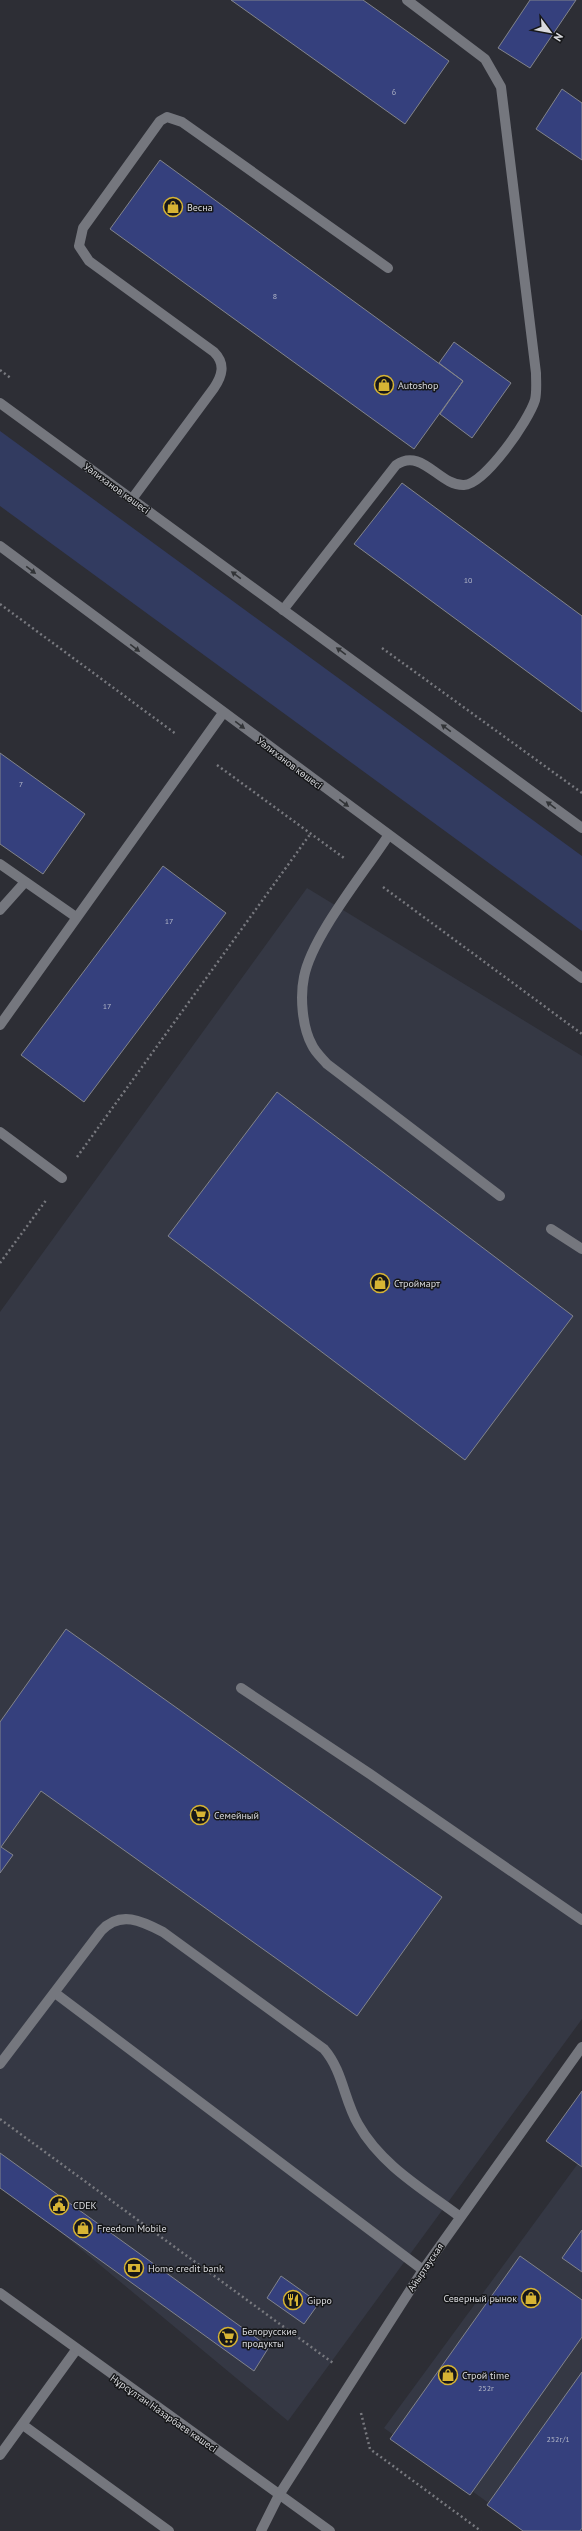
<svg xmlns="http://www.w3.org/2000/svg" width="582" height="2531" viewBox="0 0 582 2531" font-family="'PT Sans',sans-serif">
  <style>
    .built { fill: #353844 }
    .green { fill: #323b60 }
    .building { fill: #35407d; stroke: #82848b }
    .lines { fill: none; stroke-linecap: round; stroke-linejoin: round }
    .path { stroke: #78797f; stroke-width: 2.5; stroke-dasharray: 2 3; stroke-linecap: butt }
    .service { stroke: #75777e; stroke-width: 10 }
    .minor { stroke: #75777e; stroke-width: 10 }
    .secondary { stroke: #75777e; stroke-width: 10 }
    .oneway { fill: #323437 }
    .labels { text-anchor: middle; stroke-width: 3; stroke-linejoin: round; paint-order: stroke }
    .number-label { font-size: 8px; fill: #b0b4c6 }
    .poi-label { font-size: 10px; fill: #d9dade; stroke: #161719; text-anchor: start }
    .street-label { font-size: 10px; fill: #d9dade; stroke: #161719 }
  </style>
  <rect width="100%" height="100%" fill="#2d2e35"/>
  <!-- built -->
  <path class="built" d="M307,888L582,1056V2019L288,2421L0,2182V1312Z
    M582,2158V2531H528L384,2428Z"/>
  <!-- green -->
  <path class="green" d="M0,431L582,856V931L0,506Z"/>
  <!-- building -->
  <path class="building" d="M231,0H363L449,61L405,124Z
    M530,0H576L530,68L498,48Z
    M562,89L582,103V160L536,129Z
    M160,160L463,381L414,449L110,229Z
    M454,342L511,383L472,438L440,414L463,381L439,363Z
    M402,483L582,616V712L354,544Z
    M0,753L85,814L43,874L0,844Z
    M163,866L226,913L84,1102L21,1055Z
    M277,1092L573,1316L465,1460L168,1236Z
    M66,1629L442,1897L357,2016L41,1791L1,1847L13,1855L0,1873V1722Z
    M582,2091V2167L546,2141Z
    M0,2153L269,2347L254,2371L0,2188Z
    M582,2230V2272L562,2258Z
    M520,2256L582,2300V2337L470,2495L390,2439Z
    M281,2276L319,2303L304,2324L267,2298Z
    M582,2372V2528L580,2531H523L487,2505Z"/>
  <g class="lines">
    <!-- path -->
    <path class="path" d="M0,370L12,379
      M0,604L176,734
      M382,648L582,793
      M217,765L344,858
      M383,887L582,1034
      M77,1157L311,833
      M0,1263L47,1199
      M0,2119L333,2363
      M361,2413L370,2449L481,2531"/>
    <!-- service -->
    <path class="service" d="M132,499L214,388C222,376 226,364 214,352L89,261L79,246L83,228L160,121L167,117L182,122L388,268
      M283,610L396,465C422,447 439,486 464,485C485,484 529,420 535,400C537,392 536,382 536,373L501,87L485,59L407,0
      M388,836C364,873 312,936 304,977C300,996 302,1027 312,1045C315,1052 322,1058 327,1064L500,1196
      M0,864L76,917
      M0,910L25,882
      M0,1025L223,713
      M0,1132L62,1178
      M551,1229L582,1249
      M241,1688L370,1774L582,1920
      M55,1993L423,2270
      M0,2064L101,1931C120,1910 142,1921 163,1932L324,2049C343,2071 344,2100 358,2124C381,2165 423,2189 459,2216
      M23,2425L169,2531
      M0,2455L76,2350"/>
    <!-- minor -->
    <path class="minor" d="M261,2531L279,2495L423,2270L582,2047"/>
    <!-- secondary -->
    <path class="secondary" d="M0,403L582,828
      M0,546L582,978
      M0,2293L330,2531"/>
  </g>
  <!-- one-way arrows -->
  <defs><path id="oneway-solid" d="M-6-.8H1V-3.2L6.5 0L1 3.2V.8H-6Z"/></defs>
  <g class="oneway">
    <use href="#oneway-solid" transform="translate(31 570) rotate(37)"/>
    <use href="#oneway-solid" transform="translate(236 575) rotate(-144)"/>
    <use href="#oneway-solid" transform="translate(135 648) rotate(37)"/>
    <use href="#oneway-solid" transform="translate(341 651) rotate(-144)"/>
    <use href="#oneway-solid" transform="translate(240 725) rotate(37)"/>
    <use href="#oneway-solid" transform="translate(446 728) rotate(-144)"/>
    <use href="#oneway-solid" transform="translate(344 803) rotate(37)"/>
    <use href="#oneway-solid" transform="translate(551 805) rotate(-144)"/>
  </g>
  <!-- icons -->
  <defs>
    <g id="shop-ring" transform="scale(1)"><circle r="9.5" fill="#161719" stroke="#d7b434" stroke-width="1.5"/><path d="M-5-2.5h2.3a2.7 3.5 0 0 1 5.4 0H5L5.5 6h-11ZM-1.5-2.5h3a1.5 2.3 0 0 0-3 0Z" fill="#d7b434"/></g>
    <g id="supermarket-ring" transform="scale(1)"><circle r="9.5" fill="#161719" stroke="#d7b434" stroke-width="1.5"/><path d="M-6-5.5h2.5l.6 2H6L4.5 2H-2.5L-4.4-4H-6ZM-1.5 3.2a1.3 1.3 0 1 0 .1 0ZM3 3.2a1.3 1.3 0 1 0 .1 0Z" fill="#d7b434"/></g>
    <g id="civic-ring" transform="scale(1)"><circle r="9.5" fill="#161719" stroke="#d7b434" stroke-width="1.5"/><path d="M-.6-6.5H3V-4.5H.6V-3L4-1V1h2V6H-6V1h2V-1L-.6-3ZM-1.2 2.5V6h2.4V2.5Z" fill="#d7b434"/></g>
    <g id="bank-ring" transform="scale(1)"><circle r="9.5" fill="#161719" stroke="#d7b434" stroke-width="1.5"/><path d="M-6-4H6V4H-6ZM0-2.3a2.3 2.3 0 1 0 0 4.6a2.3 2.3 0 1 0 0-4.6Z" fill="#d7b434"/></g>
    <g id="restaurant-ring" transform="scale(1)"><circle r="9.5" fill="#161719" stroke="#d7b434" stroke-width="1.5"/><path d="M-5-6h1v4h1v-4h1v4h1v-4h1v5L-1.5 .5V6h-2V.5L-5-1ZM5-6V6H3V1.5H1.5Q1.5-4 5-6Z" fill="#d7b434"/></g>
  </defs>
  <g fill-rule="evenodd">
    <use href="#shop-ring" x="173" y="207"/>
    <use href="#shop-ring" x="384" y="385"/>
    <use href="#shop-ring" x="380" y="1283"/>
    <use href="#supermarket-ring" x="200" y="1815"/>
    <use href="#civic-ring" x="59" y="2205"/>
    <use href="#shop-ring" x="83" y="2228"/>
    <use href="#bank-ring" x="134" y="2268"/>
    <use href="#shop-ring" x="531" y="2298"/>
    <use href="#restaurant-ring" x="293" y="2300"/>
    <use href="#supermarket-ring" x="228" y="2337"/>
    <use href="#shop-ring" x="448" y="2375"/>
  </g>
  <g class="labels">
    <!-- number labels -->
    <g class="number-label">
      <text x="394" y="95">6</text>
      <text x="275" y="299">8</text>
      <text x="468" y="583">10</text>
      <text x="21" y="787">7</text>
      <text x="169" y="924">17</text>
      <text x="107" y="1009">17</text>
      <text x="486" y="2391">252г</text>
      <text x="558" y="2442">252г/1</text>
    </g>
    <!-- poi labels -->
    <g class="poi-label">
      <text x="187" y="211">Весна</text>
      <text x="398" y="389">Autoshop</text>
      <text x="394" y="1287">Строймарт</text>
      <text x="214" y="1819">Семейный</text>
      <text x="73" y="2209">CDEK</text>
      <text x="97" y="2232">Freedom Mobile</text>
      <text x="148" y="2272">Home credit bank</text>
      <text x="517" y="2302" text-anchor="end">Северный рынок</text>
      <text x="307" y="2304">Gippo</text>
      <text x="242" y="2335">Белорусские<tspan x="242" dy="12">продукты</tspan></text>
      <text x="462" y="2379">Строй time</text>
    </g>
    <!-- street labels -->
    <g class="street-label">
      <text transform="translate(117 488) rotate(36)" y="4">Уәлиханов көшесі</text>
      <text transform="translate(290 763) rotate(37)" y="4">Уәлиханов көшесі</text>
      <text transform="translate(425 2267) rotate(-56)" y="4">Айыртауская</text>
      <text transform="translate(164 2413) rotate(35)" y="4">Нұрсұлтан Назарбаев көшесі</text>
    </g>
  </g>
  <!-- north arrow -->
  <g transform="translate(550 32) rotate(122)" stroke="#161719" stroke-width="3" paint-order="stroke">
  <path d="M0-3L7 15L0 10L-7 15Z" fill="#d9dade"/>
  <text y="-6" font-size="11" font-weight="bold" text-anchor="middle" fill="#d9dade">N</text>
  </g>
</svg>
